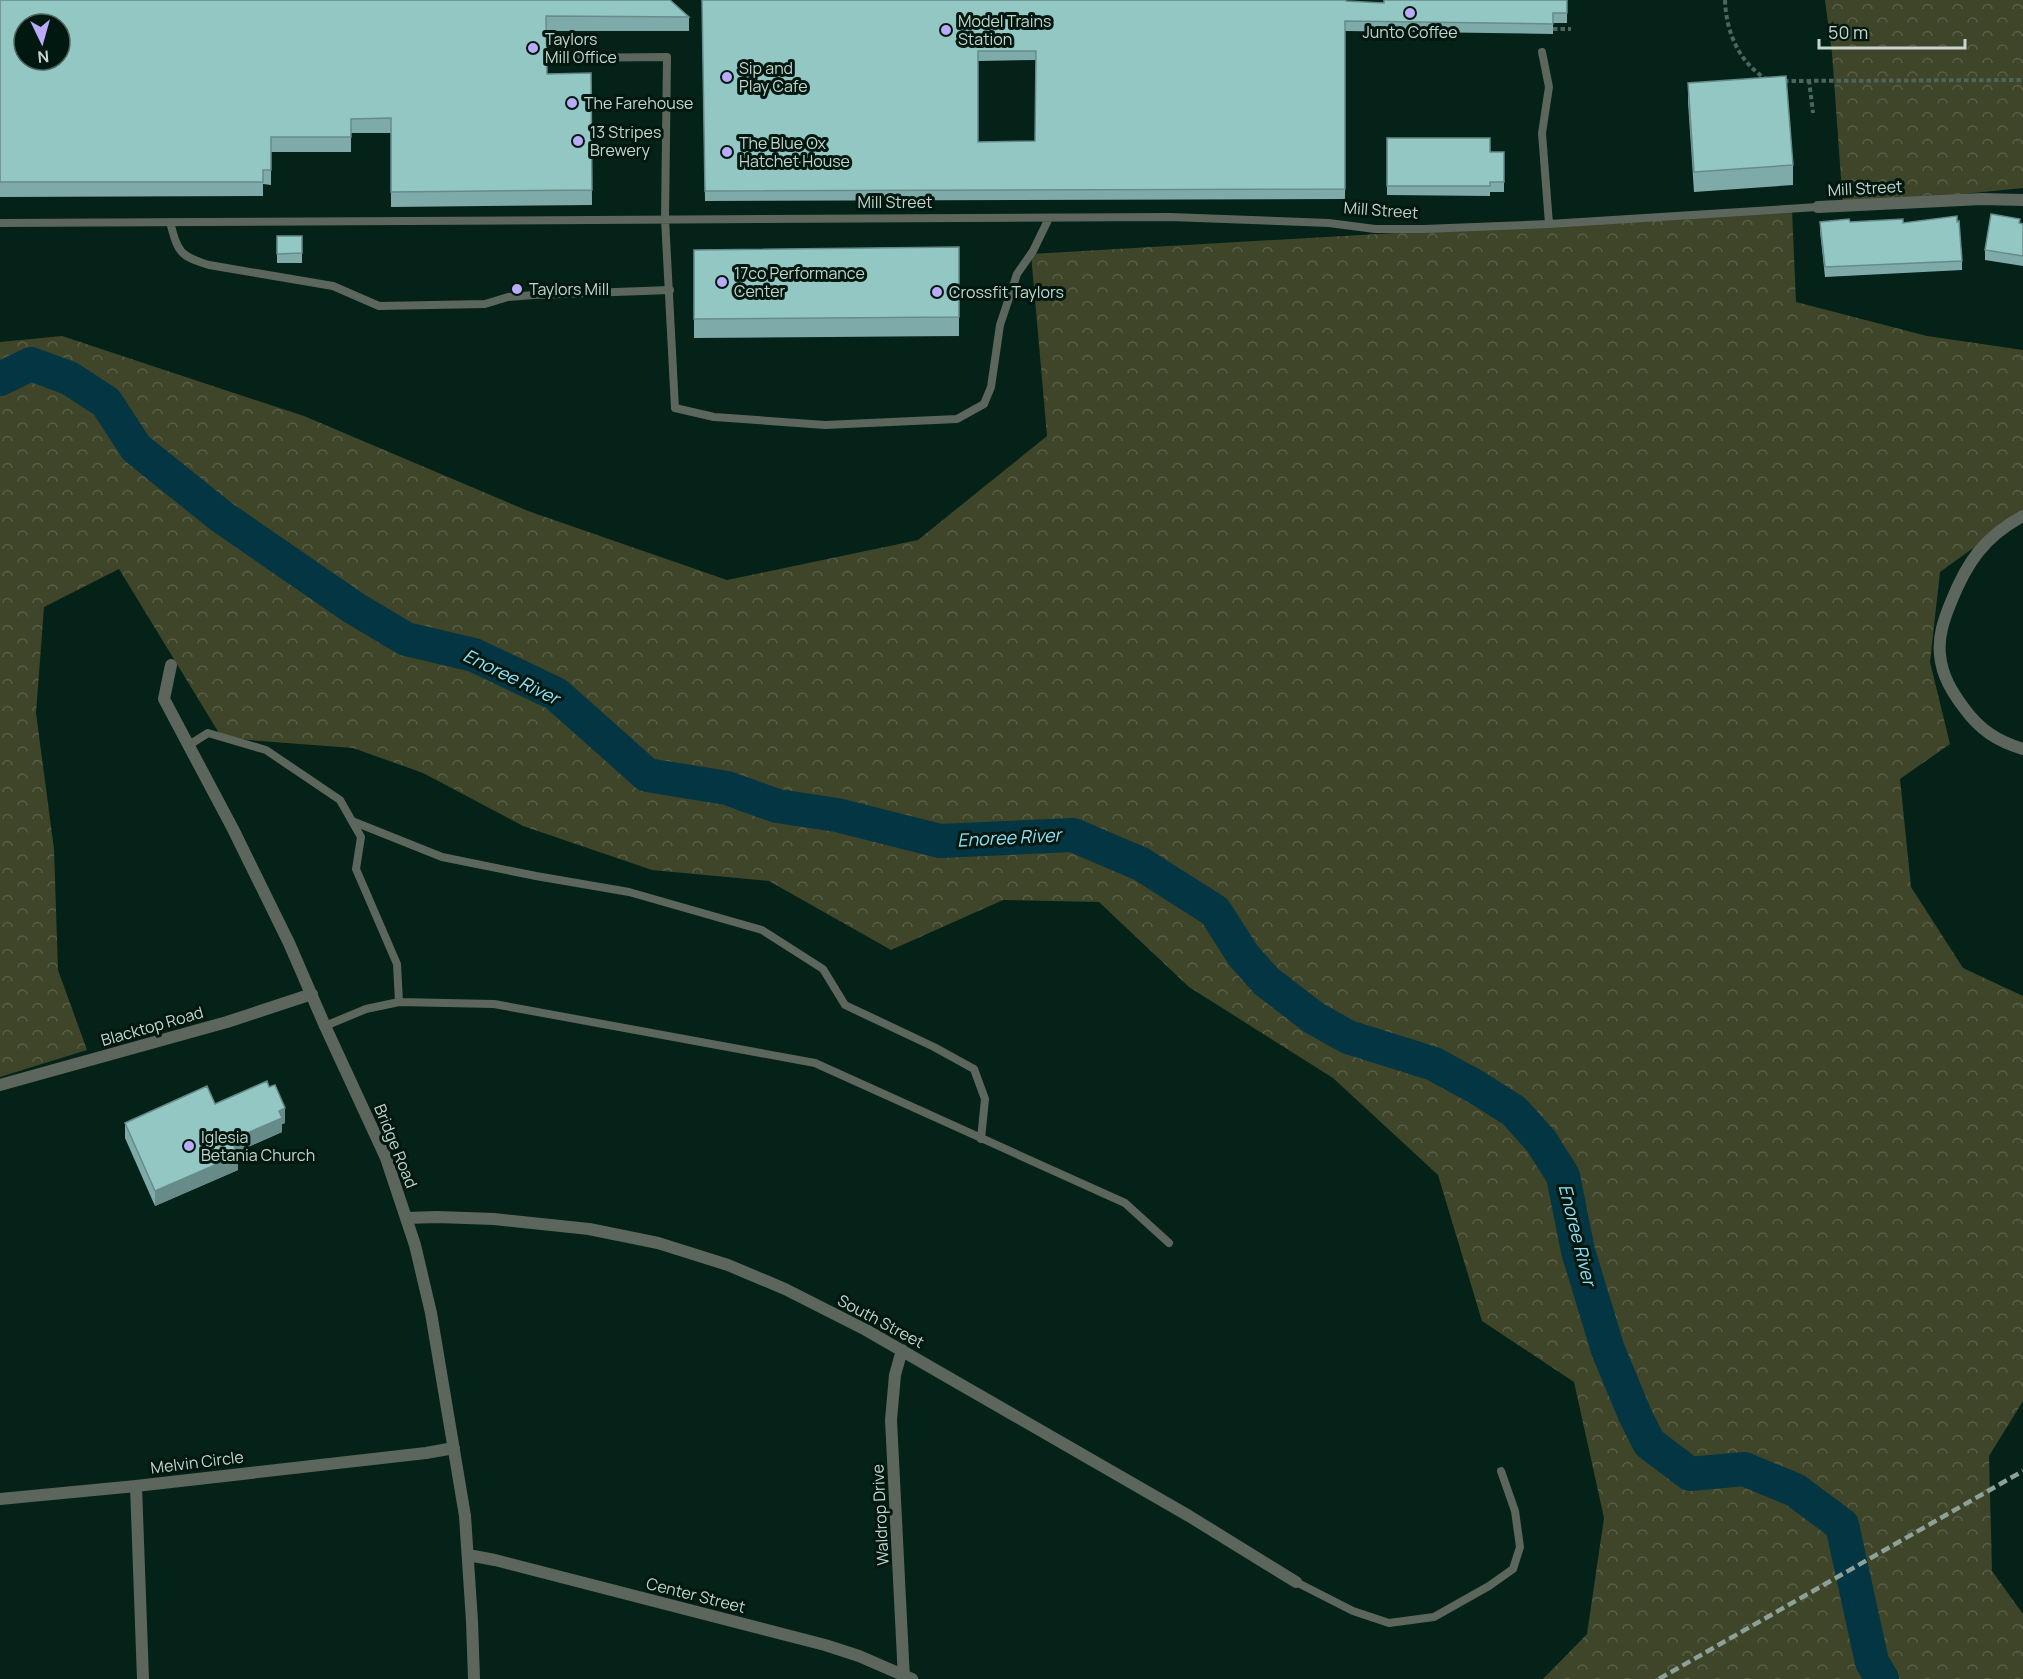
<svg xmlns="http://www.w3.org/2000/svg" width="2023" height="1679" viewBox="0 0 2023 1679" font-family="Manrope,sans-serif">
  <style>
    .forest { fill: url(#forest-crowns) }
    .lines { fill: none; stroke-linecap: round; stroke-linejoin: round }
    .river { stroke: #033642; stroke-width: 34 }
    .path { stroke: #4d665d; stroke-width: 4; stroke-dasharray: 4.5 3; stroke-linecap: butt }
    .lane { stroke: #5d665c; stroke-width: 8 }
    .street { stroke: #5d665c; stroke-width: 12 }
    .rail { stroke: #8da199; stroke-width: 4.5; stroke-dasharray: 9 4.5; stroke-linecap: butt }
    .wall { fill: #7eaba9; fill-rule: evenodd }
    .shaded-wall { fill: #678b89 }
    .building { fill: #93c7c4; stroke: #678b89; stroke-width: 1.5; fill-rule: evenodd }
    .poi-dot { fill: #b9abf7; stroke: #00180f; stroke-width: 2 }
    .labels { text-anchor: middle; stroke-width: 6; stroke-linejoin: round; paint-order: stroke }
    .poi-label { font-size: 16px; fill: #c6d6cf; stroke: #00180f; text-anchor: start }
    .street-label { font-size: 16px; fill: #c6d6cf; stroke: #00180f }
    .water-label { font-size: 18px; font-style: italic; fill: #92e1f7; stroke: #00180f }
  </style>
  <defs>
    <pattern id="forest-crowns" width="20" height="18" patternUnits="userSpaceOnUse" patternTransform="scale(1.5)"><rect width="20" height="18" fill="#3f4529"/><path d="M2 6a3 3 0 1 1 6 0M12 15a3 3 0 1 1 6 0" fill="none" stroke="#595f47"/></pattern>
  </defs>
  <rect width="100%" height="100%" fill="#042218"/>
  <!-- forest -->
  <path class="forest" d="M1825,0H2023V188L1843,206L1832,53Z
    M1792,210L1796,302L1927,336L2023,350V512L1940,572L1930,662L1950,744L1900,779L1911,887L1963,968L2023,996V1401L1989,1456L1992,1571L2023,1614V1679H1543L1587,1634L1604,1518L1574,1382L1482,1321L1438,1175L1333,1078L1189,987L1099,902L1003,900L891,950L769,881L652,870L523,826L423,773L353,748L222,738L119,569L44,607L36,713L54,849L58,970L87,1050L0,1077V342L62,336L304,416L528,511L727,580L918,540L1047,436L1031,254Z"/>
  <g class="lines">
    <!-- river -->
    <path class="river" d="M0,379L31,364L69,378L106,402L136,448L222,517L354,608L406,639L474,655L556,694L647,775L727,788L777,806L837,815L940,841L1073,835L1141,864L1215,911L1243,955L1266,981L1314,1018L1348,1037L1434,1064L1476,1087L1514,1111L1541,1141L1563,1176L1578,1251L1608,1350L1635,1415L1649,1443L1690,1474L1744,1469L1795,1490L1842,1525L1872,1662L1882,1679"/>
    <!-- path -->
    <path class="path" d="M1725,0C1726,32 1739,62 1766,79
      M1553,29H1571
      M1809,80L1813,113
      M1784,81L2023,80"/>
    <!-- lane -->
    <path class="lane" d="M1542,52L1549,87L1542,133L1549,224
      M563,58L667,57L665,219L675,408L714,417L825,425L957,419L984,404L991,387L1000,325L1017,274L1033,251L1049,218
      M170,222C178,252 179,256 209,265L333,286L379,306L485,304L508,297L534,295L670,290
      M0,223L1170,217L1329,223L1375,229H1424L1549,224L1818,207
      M189,745L208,733L266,750L340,800L361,837L356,869L397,964L399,1002
      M352,821L442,857L536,876L629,892L762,930L823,969L845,1005L934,1047L974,1069L985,1099L981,1139
      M325,1026L366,1009L399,1002L494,1004L815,1063L1125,1203L1169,1243
      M1296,1582L1353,1611L1389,1623L1434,1617L1489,1586L1513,1569L1520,1547L1515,1511L1501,1471"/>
    <!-- street -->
    <path class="street" d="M1818,207L1982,199L2023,200
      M2023,516C1984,537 1967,562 1951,602C1944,619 1938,636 1940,655C1942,676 1952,692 1964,708C1980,730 1997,741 2023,749
      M171,665L164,699L233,829L289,943L325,1026L386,1158L415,1245L431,1313L465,1516L472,1621L474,1679
      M0,1085L227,1022L312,994
      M406,1218L437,1217L494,1219L589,1229L658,1243L728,1265L785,1289L866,1330L1189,1516L1296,1582
      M902,1350L895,1375L891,1420L904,1679
      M0,1499L136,1486
      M468,1555L495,1560L825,1645L859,1656L912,1679
      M143,1679L136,1486L426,1453L454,1448"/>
    <!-- rail -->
    <path class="rail" d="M1659,1679L2023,1471"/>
  </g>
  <!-- wall -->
  <path class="wall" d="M0,0L689,17V31H546L547,74L591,73L592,205L391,207V133H351V152H271V185L263,184V196L0,197Z
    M702,0L1346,1L1384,3L1567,0V23H1553V34L1345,31V199L705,201ZM1036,60L1035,141L978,142V61Z
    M1688,83L1793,165V185L1694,192L1688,102Z
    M1387,138L1490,152H1504V192H1490V196L1387,195Z
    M1820,222L1903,223L1962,261V270L1825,277L1820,231Z
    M2020,223L2023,224V266L1985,260V250Z
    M277,236H302V263H277Z
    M959,247V336L694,338V250Z
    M215,1104L285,1123L282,1124V1132L237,1152L238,1170L155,1206L125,1138V1123Z"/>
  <!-- shaded-wall -->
  <path class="shaded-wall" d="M285,1108V1123L282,1124V1132L231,1154V1140Z
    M238,1155V1170L155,1206V1191Z"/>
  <!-- building -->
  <path class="building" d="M0,0H670L689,17L546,16L547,74L591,73L592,190L391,192V118L351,119V137H271V170H263V182H0ZM24,24H60V60H24Z
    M702,0H1346V1L1384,3V0H1567V13H1553V24L1345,21V189L705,191ZM978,51H1036L1035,141L978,142Z
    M1786,76L1793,165L1694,172L1688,83Z
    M1387,138H1490V152H1504V182H1490V186H1387Z
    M1991,214L2020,219L2019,223L2023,224V256L1985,250Z
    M1957,216V222L1959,221L1962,261L1825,267L1820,222L1849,219L1850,222L1903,219V223Z
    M277,236H302V253L277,254Z
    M959,247V317L694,319V250Z
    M267,1081L269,1087L275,1085L285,1108L279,1111L282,1118L231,1140L238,1155L155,1191L125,1123L207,1086L215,1104Z"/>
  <!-- markers -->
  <g class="poi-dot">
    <circle cx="1410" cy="13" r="6"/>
    <circle cx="946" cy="30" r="6"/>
    <circle cx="533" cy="48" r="6"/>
    <circle cx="727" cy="77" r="6"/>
    <circle cx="572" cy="103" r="6"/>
    <circle cx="578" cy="141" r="6"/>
    <circle cx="727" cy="152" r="6"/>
    <circle cx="722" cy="282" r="6"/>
    <circle cx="517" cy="289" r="6"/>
    <circle cx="937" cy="292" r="6"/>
    <circle cx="189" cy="1146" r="6"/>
  </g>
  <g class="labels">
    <!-- poi labels -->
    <g class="poi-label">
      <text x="958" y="27">Model Trains<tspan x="958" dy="18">Station</tspan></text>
      <text x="1410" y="38" text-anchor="middle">Junto Coffee</text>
      <text x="545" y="45">Taylors<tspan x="545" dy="18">Mill Office</tspan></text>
      <text x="739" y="74">Sip and<tspan x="739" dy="18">Play Cafe</tspan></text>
      <text x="584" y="109">The Farehouse</text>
      <text x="590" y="138">13 Stripes<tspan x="590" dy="18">Brewery</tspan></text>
      <text x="739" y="149">The Blue Ox<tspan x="739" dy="18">Hatchet House</tspan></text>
      <text x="734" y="279">17co Performance<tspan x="734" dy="18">Center</tspan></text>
      <text x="529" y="295">Taylors Mill</text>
      <text x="949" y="298">Crossfit Taylors</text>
      <text x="201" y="1143">Iglesia<tspan x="201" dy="18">Betania Church</tspan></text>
    </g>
    <!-- street labels -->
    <g class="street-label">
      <text transform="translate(1865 188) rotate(-3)" y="6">Mill Street</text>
      <text x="895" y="208">Mill Street</text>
      <text transform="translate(1381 210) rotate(4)" y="6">Mill Street</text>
      <text transform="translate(152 1026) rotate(-16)" y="6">Blacktop Road</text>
      <text transform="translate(396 1146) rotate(68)" y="6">Bridge Road</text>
      <text transform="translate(881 1321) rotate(28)" y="6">South Street</text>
      <text transform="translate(197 1462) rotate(-7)" y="6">Melvin Circle</text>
      <text transform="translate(880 1515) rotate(-93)" y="6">Waldrop Drive</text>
      <text transform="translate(696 1595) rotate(14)" y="6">Center Street</text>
    </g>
    <!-- water labels -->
    <g class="water-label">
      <text transform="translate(511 677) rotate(26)" y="6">Enoree River</text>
      <text transform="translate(1009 838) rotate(-3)" y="6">Enoree River</text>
      <text transform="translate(1577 1235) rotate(76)" y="6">Enoree River</text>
    </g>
  </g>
  <!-- north arrow -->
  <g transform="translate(42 42) rotate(175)"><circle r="28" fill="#00180f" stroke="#4f645c" stroke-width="1.5"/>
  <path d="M0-4.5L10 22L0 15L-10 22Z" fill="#b9abf7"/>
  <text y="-9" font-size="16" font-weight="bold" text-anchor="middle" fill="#c6d6cf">N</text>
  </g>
  <!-- scale -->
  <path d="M1819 39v9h146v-9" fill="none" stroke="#c6d6cf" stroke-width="3"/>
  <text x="1828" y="39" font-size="18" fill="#c6d6cf" stroke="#00180f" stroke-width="4.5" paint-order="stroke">50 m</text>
</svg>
